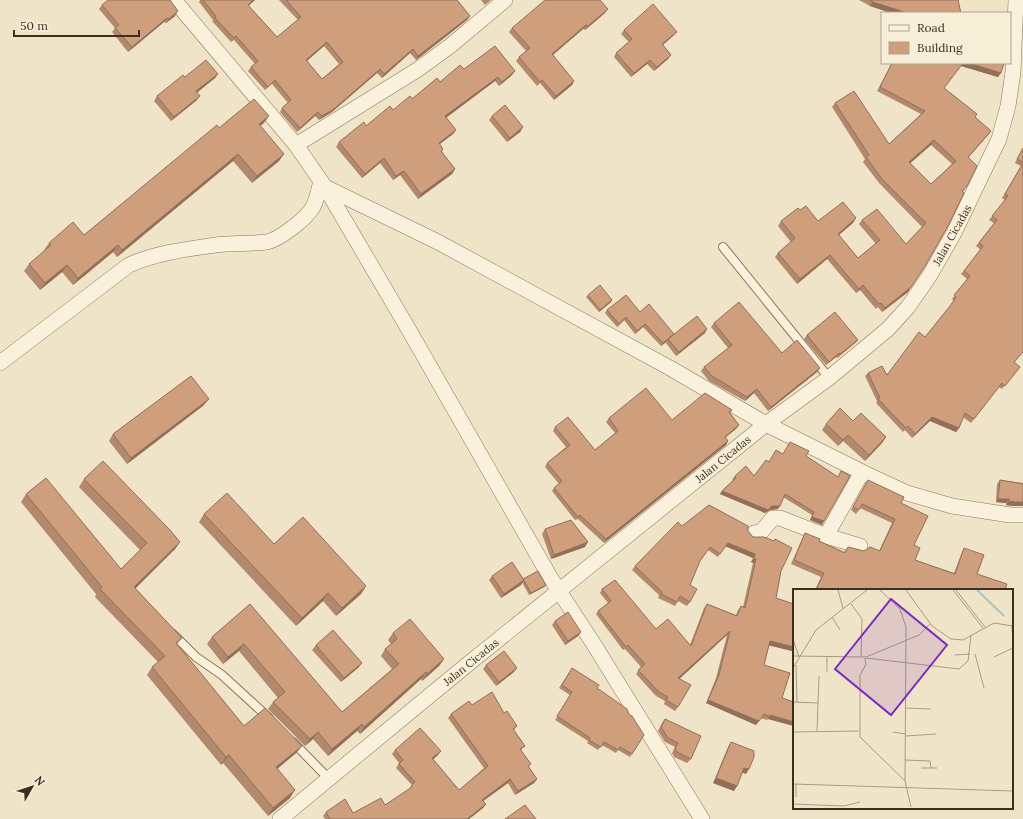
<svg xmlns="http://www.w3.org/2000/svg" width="1023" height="819" viewBox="0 0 1023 819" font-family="Lora,serif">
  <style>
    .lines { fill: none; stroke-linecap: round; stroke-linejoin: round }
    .service-casing { stroke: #8d765c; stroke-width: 10 }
    .minor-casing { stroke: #8d765c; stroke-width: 16 }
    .service { stroke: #faf1dc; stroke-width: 8 }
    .minor { stroke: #faf1dc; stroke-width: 15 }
    .wall { fill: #b2896c; fill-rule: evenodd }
    .shaded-wall { fill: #916f58 }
    .building { fill: #cf9f7d; stroke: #916f58; fill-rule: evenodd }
    .labels { text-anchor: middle; stroke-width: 3.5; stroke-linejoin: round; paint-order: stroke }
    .street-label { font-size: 11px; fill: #3d2e20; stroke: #f7eed8 }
    .inset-river { fill: none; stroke: #a9c4bc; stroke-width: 2 }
    .inset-road { fill: none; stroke: #a89b85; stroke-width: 1 }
    .view { fill: #7b2cbf; fill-opacity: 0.15; stroke: #7b2cbf; stroke-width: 2 }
    .inset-edge { fill: none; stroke: #3d2e20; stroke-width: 2 }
  </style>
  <rect width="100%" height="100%" fill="#f0e4c8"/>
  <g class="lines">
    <!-- service casing -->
    <g class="service-casing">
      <path id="service" d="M723,247L829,378
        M173,634L196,657L222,675L269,718
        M293,742L329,779"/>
    </g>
    <!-- minor casing -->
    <g class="minor-casing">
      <path id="minor" d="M174,0L296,145L325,187L438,242L670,368L766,424L862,472L907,493L952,506L1010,515H1023
        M296,145L417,70L450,46L505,0
        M325,187L409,330L550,577L593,643L702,819
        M0,363L129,265C156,253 187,249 215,245C232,243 250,244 267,242C280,239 306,219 313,207C317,199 319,190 321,181
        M754,533L761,532L773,518H780L826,536L860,546
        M826,536L862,472
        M280,819L468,664L766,424L829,378L888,329L908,307L930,275L954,233L999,139L1008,106L1013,72L1016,0"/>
    </g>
    <!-- service -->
    <use href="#service" class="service"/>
    <!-- minor -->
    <use href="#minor" class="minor"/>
  </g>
  <!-- wall -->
  <path class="wall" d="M200,0H255L248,6L277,37L298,20L279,0H457L470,16L467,20L416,60L410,53L382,78L377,73L332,112L319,120L315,116L297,132L280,112L282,108L288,103L272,84L265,90L248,71L251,67L255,64L234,40L231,42L212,21L213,20L199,2ZM324,46L339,64L322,79L307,61Z
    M481,0H491L485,5Z
    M859,0H958L961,13H891L870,6Z
    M102,5L175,16L166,23L164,22L128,52L112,32L115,28L99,9Z
    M605,13L585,30L583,29L553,55L574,81L572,85L554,100L540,83L537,86L516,61L519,57L526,51L509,32L512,28Z
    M624,30L674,35L663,45L671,55L668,59L654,71L647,64L631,77L614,57L616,53L629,42L621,34Z
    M892,63H1004L998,77L961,66L944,88L977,114L975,117L991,131L988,135L968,158L967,186L963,192L908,292L882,312L878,307L876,309L860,290L856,293L827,259L797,284L775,257L778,253L791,242L778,226L781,221L800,210L818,221L856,218L853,223L839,235L858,258L876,244L859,224L862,220L906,244L922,227L879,183L863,162L865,159L832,107L835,103L889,144L921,114L877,91ZM931,145L952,164L931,184L910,163Z
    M464,69L515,71L512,75L499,86L495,81L446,117L456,130L453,134L439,144L443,149L442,152L455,169L452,174L418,199L400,175L393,180L380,163L362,178L336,147L339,142L393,110L412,99Z
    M218,74L215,78L197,92V100L171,121L154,101L157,96L185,77Z
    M492,116L523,127L520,132L507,142L489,120Z
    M264,123L260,126L279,161L252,183L233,161L117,257L113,252L73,285L62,272L40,290L24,271L29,264L45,251L44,250L49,243L84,235L219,128Z
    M1023,147V352L1014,363L1020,367L1002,389L999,387L971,423L963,417L959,428L956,432L930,421L912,438L905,430L903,432L876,403L877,401L865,376L868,373L887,375L925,337L950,307L954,301L952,299L967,279L961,274L981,250L976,246L994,223L989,220L1005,200L1002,198L1021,166L1015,163Z
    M588,295L612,300L611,302L599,312L586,297Z
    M607,310L640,312L672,336L705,333L676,356L666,343L668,341L661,346L643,327L635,334L624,320L617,327L605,313Z
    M714,323L782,353L820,368L817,372L768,411L754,393L745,401L709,381L701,371L704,367L728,348L711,327Z
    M807,335L858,340L855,343L837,358L836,357L826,365L804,339Z
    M204,405L127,464L109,441L113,434Z
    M732,410L730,413L739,425L737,428L725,438L728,441L726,445L604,543L578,519L575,520L552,491L554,488L559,484L545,467L547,463L566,447L553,431L555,427L595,450L615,433L606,422L609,418L672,420Z
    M853,421L886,437L882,443L865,461L843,441L838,446L822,430L826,424Z
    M783,454L806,456L838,477L841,471L824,521L822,525L810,520L812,515L783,497L778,509L770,510L765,513L720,494L722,491L733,480L732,479L735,476H754L768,462Z
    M84,479L180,542L175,549L135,588L182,638L177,644L244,726L302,746L296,753L277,769L290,798L268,816L223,763L221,765L147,675L152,667L158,662L95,597L96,594L21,502L26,494L121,569L140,550L79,487Z
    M868,480L901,503L914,545L915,560L954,573L962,552L964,548L977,574L1005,590H815L821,577L791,564L803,537L805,533L819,541L844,552L848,547L864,551H879L892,523L860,508L856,514L851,510Z
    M1000,480L1023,483V506H1012L1006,505V503L996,502L997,484Z
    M204,514L274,544L366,586L361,594L336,616L323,601L296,626L199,522Z
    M682,526L748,531L781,571L776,598L792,651L769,645L764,665L782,698L794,702V726L768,719L767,720L761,718L756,725L706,703L716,678L727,635L679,679L678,707L675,711L664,704L665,701L656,696L636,674L641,667L625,649L623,650L596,614L598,611L608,603L600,593L602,589L656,629L690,645L704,608L707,604L736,615L738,610L741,606L743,607L753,563L751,562L753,558L725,546L718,557L708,550L700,561L690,585V602L687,606L678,601L675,606L658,598L659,595L632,570L635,566Z
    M545,529L585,547L551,559L542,534Z
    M492,576L523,579L546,585L544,587L529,595L522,582L521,585L501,598L489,580Z
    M250,604L342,712L392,669L381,656L385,649L391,644L388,640L393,633L444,659L439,666L422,681L421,679L360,734L357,731L328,756L313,739L305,746L268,709L273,702L278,698L239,651L223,664L207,644L212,637Z
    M555,621L581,632L578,636L565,645L552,625Z
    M316,645L359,667L341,682L312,650Z
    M486,665L514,672L496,686L483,669Z
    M570,671L597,688L629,714L644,735L630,757L618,750L616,753L602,745L598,750L587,743L588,741L555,720L570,695L559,688Z
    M472,705L504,713L517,726L514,730L525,746L521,750L529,767L537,779L534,783L515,795L508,783L483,801L486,804L483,808L469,819H325L323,816L326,812L353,813L385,805L408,790L412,785L396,768L399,763L392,754L395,750L438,755L433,759L459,790L484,768L448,718L451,714Z
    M665,719L691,759L687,763L674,757L672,753L675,747L665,742L658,731L662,723Z
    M731,742L746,774L742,772L737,786L734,791L713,783L728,747Z"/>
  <!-- shaded-wall -->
  <path class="shaded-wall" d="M253,0H255L245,9L248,5Z
    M873,2L907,13H891L870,6Z
    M608,9L605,13L585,30L588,26Z
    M178,11L175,16L166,23L169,19Z
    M470,16L467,20L416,60L418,56Z
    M167,18L164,22L128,52L132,47Z
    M586,25L583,29L549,58L552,54Z
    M677,32L674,35L659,48L662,44Z
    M327,42L324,46L303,64L306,60Z
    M413,49L410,53L382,78L384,74Z
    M671,55L668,59L654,71L657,67Z
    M650,60L647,64L631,77L634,73Z
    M963,63H969L1001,73L998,77L961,66Z
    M380,69L377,73L332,112L319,120L322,116Z
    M515,71L512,75L499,86L502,82Z
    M218,74L215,78L193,96L196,91Z
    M498,77L495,81L442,121L445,116Z
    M574,81L572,85L554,100L556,96Z
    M200,96L197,100L171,121L174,117Z
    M318,112L315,116L297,132L300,128Z
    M269,116L264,123L254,131L259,124Z
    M523,127L520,132L507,142L510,138Z
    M456,130L453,134L435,148L439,143Z
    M991,131L988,135L965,161L968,157Z
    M934,140L931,145L906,167L909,162Z
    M238,154L233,161L117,257L122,250Z
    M284,154L279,161L252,183L257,176Z
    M384,158L380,163L362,178L365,174Z
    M455,169L452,174L418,199L421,194Z
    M404,171L400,175L393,180L396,176Z
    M856,218L853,223L835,238L838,234Z
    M118,245L113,252L73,285L78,278Z
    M830,255L827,259L797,284L800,279Z
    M67,265L62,272L40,290L45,283Z
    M863,285L860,290L856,293L859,289Z
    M911,287L908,292L882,312L885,308Z
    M612,300L611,302L599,312L600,310Z
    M626,317L624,320L617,327L619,324Z
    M645,324L643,327L635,334L637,331Z
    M707,329L705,333L676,356L679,352Z
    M674,334L672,337L661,346L663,343Z
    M858,340L855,343L837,358L840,354Z
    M839,353L836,357L826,365L829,362Z
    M820,368L817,372L768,411L771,407Z
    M757,389L754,393L745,401L747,397Z
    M209,399L204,405L127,464L131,458Z
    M932,417L959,428L956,432L930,421L912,438L915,434Z
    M739,425L737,428L722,440L725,437Z
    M848,435L843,441L838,446L843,440Z
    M886,437L882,443L865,461L869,455Z
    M728,441L726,445L604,543L606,539Z
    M722,491L772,506H780L778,509L770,510L765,513L720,494Z
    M998,499H1009L1006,503L996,502Z
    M1009,501L1023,502V506H1012L1006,505Z
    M812,517L824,521L822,525L810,520Z
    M180,542L175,549L129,595L134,587Z
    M588,542L585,547L551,559L554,555Z
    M728,543L755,554L753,558L725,546Z
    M754,558L756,559L753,563L751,562Z
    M524,580L521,585L501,598L504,594Z
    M546,585L544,587L529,595L531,593Z
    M366,586L361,594L336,616L342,608Z
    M328,593L323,601L296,626L302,618Z
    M730,631L727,635L676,682L678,678Z
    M581,632L578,636L565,645L568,641Z
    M770,641L794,647V648L792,651L767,645Z
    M244,644L239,651L223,664L228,657Z
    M444,659L439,666L422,681L427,674Z
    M362,663L359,667L341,682L344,678Z
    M517,668L514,672L496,686L499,682Z
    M426,672L421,679L360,734L364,727Z
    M708,700L759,721L756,725L706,703Z
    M770,715L794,722V726L768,719Z
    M362,724L357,731L328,756L332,749Z
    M318,732L313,739L305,746L310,739Z
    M302,746L296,753L270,775L276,767Z
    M441,751L438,755L430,762L432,758Z
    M229,755L223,763L221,765L226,757Z
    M744,768L749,769L746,774L741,772Z
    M716,778L737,786L734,791L713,783Z
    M510,779L508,783L479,804L482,800Z
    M537,779L534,783L515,795L518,791Z
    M295,790L290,798L268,816L273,808Z
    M486,804L483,808L469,819H467Z"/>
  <!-- building -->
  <path class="building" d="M108,0H170L178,11L169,19L167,18L132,47L115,28L119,25L102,5Z
    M203,0H253L248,5L277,37L301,17L286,0H457L470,16L418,56L413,49L384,74L380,69L334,109L322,116L318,112L300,128L282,108L291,100L275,80L268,87L251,67L258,61L236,36L234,38L215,18L216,16ZM327,42L343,62L322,79L306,60Z
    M545,0H600L608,9L588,26L586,25L552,54L574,81L556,96L542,80L540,82L519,57L530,48L512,28Z
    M870,0H958L961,13H907L873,2Z
    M653,4L677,32L662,44L671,55L657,67L650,60L634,73L616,53L632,39L624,30Z
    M495,46L515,71L502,82L498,77L445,116L456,130L439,143L443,149L441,151L455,169L421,194L404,171L396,176L384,158L365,174L339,142L364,122L366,126L390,106L393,110L410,96L412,99L437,78L440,82L460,65L464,69Z
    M206,60L218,74L196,91L200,96L174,117L157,96L183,75L185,77Z
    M892,63H963L944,88L977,114L975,117L991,131L968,157L977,166L967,186L962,191L964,193L949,224L925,266L911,287L885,308L881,303L879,304L863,285L859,289L830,255L800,279L778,253L795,238L781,221L798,208L800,210L806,206L818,221L843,202L856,218L838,234L858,258L880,240L862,220L877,209L906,244L926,223L882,179L866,157L869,155L835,103L854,91L889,144L925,111L880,87ZM934,140L956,161L931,184L909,162Z
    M969,63H1004L1001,73Z
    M254,99L269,116L259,124L284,154L257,176L238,154L122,250L118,245L78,278L67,265L45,283L29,264L51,245L49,243L73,222L84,235L217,125L219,128Z
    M505,105L523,127L510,138L492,116Z
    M1023,148V162L1017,159Z
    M1023,163V352L1014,362L1020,367L1005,386L1002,383L974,419L965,413L959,428L932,417L915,434L908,426L906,428L878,399L880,398L868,373L882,366L887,375L919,332L925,337L950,306L956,297L954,295L970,276L964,271L983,246L979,243L997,220L992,216L1008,196L1005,194Z
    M600,285L612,300L600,310L588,295Z
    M626,295L640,312L649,304L674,334L663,343L645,324L637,331L626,317L619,324L607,310Z
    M739,302L782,353L797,340L820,368L771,407L757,389L747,397L712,376L704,367L732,345L714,323Z
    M835,312L858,340L840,354L839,353L829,362L807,335Z
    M697,316L707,329L679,352L668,339Z
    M191,376L209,399L131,458L113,434Z
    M646,388L672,420L705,393L732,410L729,412L739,425L725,437L728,441L606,539L580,515L578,517L554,488L562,481L547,463L570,445L555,427L568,417L595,450L618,431L609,418Z
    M840,408L853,421L861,413L886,437L869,455L848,435L843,440L826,424Z
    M790,442L809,451L806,456L838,477L841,471L850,476L824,521L812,517L814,512L785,494L780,506H772L768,510L722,491L736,478L735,476L746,466L754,476L766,460L769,462L776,450L783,454Z
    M103,461L170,530L180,542L134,587L182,638L176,643L244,726L265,708L302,746L276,767L295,790L273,808L229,755L226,757L152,667L165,656L100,589L102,587L26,494L46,478L121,569L147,543L84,479Z
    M868,480L904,497L901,503L928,516L914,545L920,548L915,560L955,574L964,548L984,555L977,574L1007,584L1005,590H816L824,573L794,560L805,533L820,539L819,541L845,553L848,547L864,551L870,547L880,551L895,519L862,504L859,510L853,507Z
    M1000,480L1023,484V502H1014L1009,501V499H998Z
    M227,493L274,544L303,517L366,586L342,608L328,593L302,618L204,514Z
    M709,505L748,526V531L753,537H764L774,541L775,539L792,548L781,571L776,598L794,604V647L770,641L764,665L790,673L782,698L794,702V722L770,715V717L764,714L759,721L708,700L719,675L730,631L678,678L691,685L678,707L666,700L668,697L659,692L638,670L645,664L628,645L626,647L598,611L611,601L602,589L615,580L656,629L668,619L691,646L707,604L737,616L741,606L745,608L756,559L754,558L755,554L728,543L720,554L710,547L700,561L690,585L697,589L690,602L680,596L677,602L661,594L662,592L635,566L678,522L682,526Z
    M571,520L588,542L554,555L545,529Z
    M512,562L524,580L504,594L492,576Z
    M538,571L546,585L531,593L523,579Z
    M250,604L342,712L399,664L385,649L397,639L393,633L410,619L444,659L427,674L426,672L364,727L362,724L332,749L318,732L310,739L273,702L285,692L244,644L228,657L212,637Z
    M568,612L581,632L568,641L555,621Z
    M333,630L362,663L344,678L316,645Z
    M504,651L517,668L499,682L486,665Z
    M572,668L599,685L597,688L627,709L629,714L632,716L644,735L632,754L620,747L618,750L604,742L601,747L589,740L590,738L557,716L572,692L562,685Z
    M492,692L504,713L507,711L517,726L513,729L525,746L520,749L531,764L528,766L537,779L518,791L510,779L482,800L486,804L467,819H330L326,812L345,799L353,813L381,798L385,805L412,787L411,786L415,782L399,764L403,760L395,750L420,728L441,751L432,758L459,790L488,766L451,714L469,701L472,705Z
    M665,719L701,736L691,759L677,752L675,749L678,743L668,738L661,727Z
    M731,742L754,751V757L749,769L744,768L737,786L716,778Z
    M525,805L536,819H505Z"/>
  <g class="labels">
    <!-- street labels -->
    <g class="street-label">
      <text transform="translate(952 235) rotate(-61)" y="4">Jalan Cicadas</text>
      <text transform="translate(723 459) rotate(-39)" y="4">Jalan Cicadas</text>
      <text transform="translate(471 662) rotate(-39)" y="4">Jalan Cicadas</text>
    </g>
  </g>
  <!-- overview -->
  <g transform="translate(793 589)">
    <rect width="220" height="220" fill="#f0e4c8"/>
    <path class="inset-river" d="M184,1L211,27"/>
    <path class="inset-road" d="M45,1L50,19M87,1L107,20L113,38L112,192L118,218M113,1L139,37L158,50L170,51L201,34L220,37M160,1L190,39M163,1L192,38M58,15L69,30L68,68M39,28L47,41M219,37L220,54M0,50L6,68M182,65L191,99M162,66L177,65M0,67L73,68L126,46L137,35M201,68L220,59M72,69L73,75L67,86V148L112,192M73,69L166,80L175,72L178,47M3,76L4,113M0,79L23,41L74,1M34,83V68M0,113L25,114M113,119L138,120M24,142L26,87M0,143L66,142M100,143L113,145M113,147L143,145M112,171L137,172L138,179M128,179H144M0,195L220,202M3,208V195M0,215L51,217L67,213"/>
    <path class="view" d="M98,10L154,56L98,126L42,80Z"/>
    <rect width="220" height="220" class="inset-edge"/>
  </g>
  <!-- legend -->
  <rect x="881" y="12" width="130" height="52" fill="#f7eed8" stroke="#ada18e"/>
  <rect x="889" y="25" width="20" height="6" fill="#faf1dc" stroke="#ada18e"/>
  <text x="917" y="32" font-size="12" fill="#3d2e20">Road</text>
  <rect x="889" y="42" width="20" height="12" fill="#cf9f7d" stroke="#ada18e"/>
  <text x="917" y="52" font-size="12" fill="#3d2e20">Building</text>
  <!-- north arrow -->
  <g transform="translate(32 787) rotate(51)" stroke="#f7eed8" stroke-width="3" paint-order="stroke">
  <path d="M0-3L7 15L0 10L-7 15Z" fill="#3d2e20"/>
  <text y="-6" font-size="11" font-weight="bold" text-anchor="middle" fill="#3d2e20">N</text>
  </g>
  <!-- scale -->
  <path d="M14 30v6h125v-6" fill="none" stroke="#3d2e20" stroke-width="2"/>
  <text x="20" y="30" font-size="12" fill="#3d2e20" stroke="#f7eed8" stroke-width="3" paint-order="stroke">50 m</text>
</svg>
